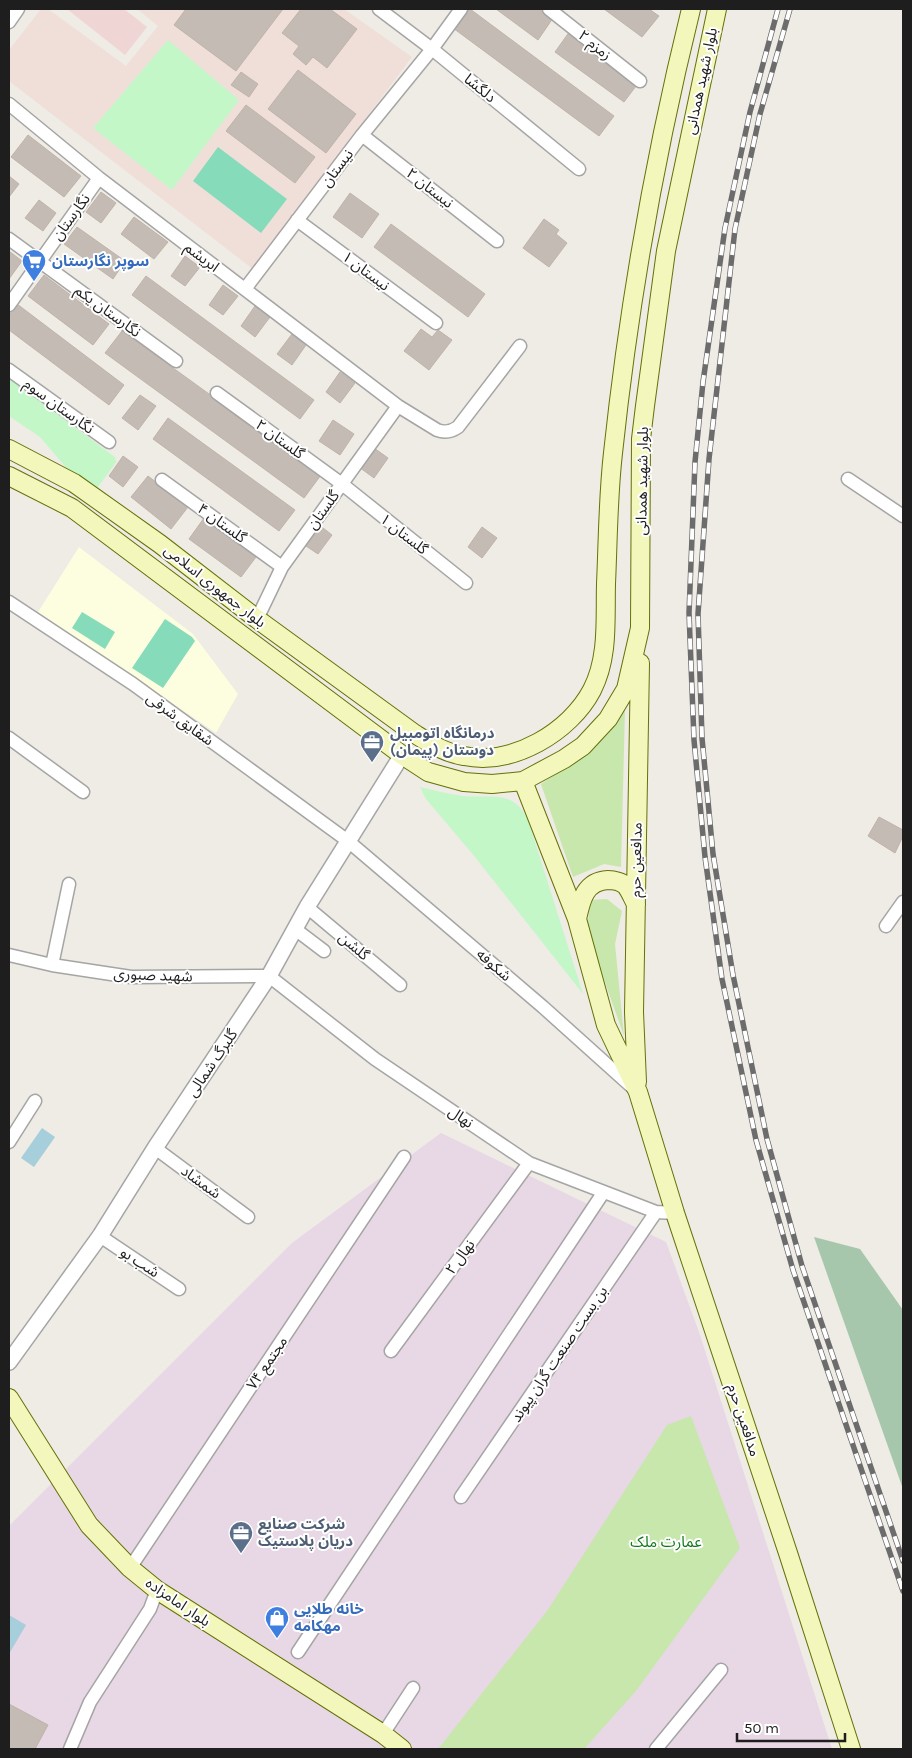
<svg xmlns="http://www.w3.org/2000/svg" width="912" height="1758" viewBox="0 0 912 1758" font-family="Karla,'Noto Sans Arabic',sans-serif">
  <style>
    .commercial { fill: #efd6d4 }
    .industrial { fill: #e8d7e4 }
    .education { fill: #fdfedf }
    .military { fill: #f0dfd8 }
    .grass { fill: #c8e7ac }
    .cemetery { fill: #a7c7ac }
    .park { fill: #c3f7c8 }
    .pitch { fill: #86dbbb }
    .water { fill: #a7cedb }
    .building { fill: #c3bbb4; stroke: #c0b3a8 }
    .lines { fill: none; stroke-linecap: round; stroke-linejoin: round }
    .minor-casing { stroke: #a5a5a5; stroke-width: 15 }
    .tertiary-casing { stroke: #a5a5a5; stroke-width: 18 }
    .secondary-casing { stroke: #657109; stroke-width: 20 }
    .minor { stroke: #fff; stroke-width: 12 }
    .tertiary { stroke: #fff; stroke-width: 15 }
    .secondary { stroke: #f3f7bb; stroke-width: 18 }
    .rail-casing { stroke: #6c6c6c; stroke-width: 5.5 }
    .rail { stroke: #fff; stroke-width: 4; stroke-dasharray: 11; stroke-linecap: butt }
    .labels { text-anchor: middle; stroke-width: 4; stroke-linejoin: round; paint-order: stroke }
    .street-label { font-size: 15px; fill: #1e1e1e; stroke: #fff }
    .shop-label { font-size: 15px; font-weight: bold; fill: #366cbe; stroke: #fff; text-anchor: start }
    .service-label { font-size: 15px; font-weight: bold; fill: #4e5e75; stroke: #fff; text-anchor: start }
    .park-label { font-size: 15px; fill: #10781a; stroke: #fff }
  </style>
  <rect width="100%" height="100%" fill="#efebe5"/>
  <!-- commercial -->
  <path class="commercial" d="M67,9H124L147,27L125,55Z"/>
  <!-- industrial -->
  <path class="industrial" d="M441,1133L666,1242L699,1332L832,1749H9V1526L292,1243Z"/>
  <!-- education -->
  <path class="education" d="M79,547L193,634L238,694L216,733L38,612Z"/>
  <!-- military -->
  <path class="military" d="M41,9H48L126,66L158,26L137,9H344L412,57L253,269L9,81V50Z"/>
  <!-- grass -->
  <path class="grass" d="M625,709L621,867L604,864L573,877L541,784L594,749Z
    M607,899L622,911L615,944L624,1036L596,957L588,922L590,900Z
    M691,1416L740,1548L636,1691L584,1749H438L547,1611L667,1425Z"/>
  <!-- cemetery -->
  <path class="cemetery" d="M814,1237L860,1249L903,1310V1489Z"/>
  <!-- park -->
  <path class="park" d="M168,40L239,100L172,190L93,128Z
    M9,378L116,458L115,460L117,461L95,491L69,471L40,437L9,416Z
    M420,787C434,790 448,794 463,796C491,799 515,788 529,823L583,994L475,857L426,799Z"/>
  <!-- pitch -->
  <path class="pitch" d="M218,147L287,199L261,233L193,181Z
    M82,612L115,632L105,649L72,628Z
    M165,619L192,637L195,641L163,688L132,668Z"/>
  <!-- water -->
  <path class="water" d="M42,1128L55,1137L34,1167L21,1158Z
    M9,1615L26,1625L9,1654Z"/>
  <!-- building -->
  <path class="building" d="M186,9H283L236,71L174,25Z
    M301,9H330L357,29L327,68L313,57L306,65L293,54L299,46L282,33Z
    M468,9H470L614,116L599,136L453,28Z
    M496,9H541L553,18L538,40Z
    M604,9H649L659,16L642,37Z
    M570,31L623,70L620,74L636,86L624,102L555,52Z
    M298,70L356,114L326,153L268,109Z
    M241,72L258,84L249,97L231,85Z
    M246,105L315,157L295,183L226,131Z
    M28,135L81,176L64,197L11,157Z
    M9,176L19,184L9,197Z
    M101,192L116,203L101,223L86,212Z
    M350,193L379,214L362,238L333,217Z
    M39,200L56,213L43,231L25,218Z
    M134,217L168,242L154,259L121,234Z
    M544,219L559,230L556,234L567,243L549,267L523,248Z
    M391,224L485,294L468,317L374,247Z
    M77,227L125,261L113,279L64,244Z
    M9,251L22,261L9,279Z
    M185,256L200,267L185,286L171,276Z
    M44,275L109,324L93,345L28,296Z
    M146,276L314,400L300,419L132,295Z
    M223,285L238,296L223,315L209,305Z
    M17,304L124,385L109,405L9,330V315Z
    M255,306L270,317L255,337L241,326Z
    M421,329L432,337L438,330L452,340L429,370L404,351Z
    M122,331L321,475L304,498L105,353Z
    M292,334L306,345L292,365L277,354Z
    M340,372L355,383L340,403L326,392Z
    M140,395L156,406L138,430L122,418Z
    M168,418L295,510L279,531L153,439Z
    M333,420L354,434L340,455L319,441Z
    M374,448L388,458L374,478L359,467Z
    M123,456L138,467L123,487L109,476Z
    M148,476L188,507L171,529L131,497Z
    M204,518L256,557L241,577L189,539Z
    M318,524L332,535L318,554L303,544Z
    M482,527L497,538L482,558L468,547Z
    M879,817L903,830V836L895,853L868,836Z
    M9,1704L48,1725L35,1749H9Z"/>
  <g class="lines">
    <!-- minor casing -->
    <g class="minor-casing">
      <path id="minor" d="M379,9L432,49L579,169
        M549,9L640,81
        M9,22L18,9
        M9,104L99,178L398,406L437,430C445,433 451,432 458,427L520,346
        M362,135L497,241
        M297,220L436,323
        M9,239L176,361
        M245,289L362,135L432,49L461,9
        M9,305L99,178
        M9,370L109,442
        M217,393L342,484L466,583
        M848,479L903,516
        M162,480L282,567
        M9,602L133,684L348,841L543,1007L632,1087
        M257,619L282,567L398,406
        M9,738L83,792
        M307,907L400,985
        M886,926L903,902
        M295,929L324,951
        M9,955L52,965L131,977L269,976L375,1059L529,1163L656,1212L675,1213
        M52,965L69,884
        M9,1142L35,1101
        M155,1148L248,1217
        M100,1236L179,1289
        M391,1351L529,1163
        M461,1497L656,1212
        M130,1568L404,1157
        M298,1652L603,1193
        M383,1734L413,1688
        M70,1749L90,1702L150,1609L157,1590
        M656,1749L721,1670"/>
    </g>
    <!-- tertiary casing -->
    <g class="tertiary-casing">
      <path id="tertiary" d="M9,1362L100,1236L155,1148L269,976L307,907L402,755"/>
    </g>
    <!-- secondary casing -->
    <g class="secondary-casing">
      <path id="secondary" d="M9,449L74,483L160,544L257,619L415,734C431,744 445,753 464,756C513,766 570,732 592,690C609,657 605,619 606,584C608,540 608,496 613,453C629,303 655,155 691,9
        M9,476L72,508L402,755L428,772L464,782L492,784L523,781L564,759L583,746L608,719L626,689L640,628L641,439L645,406L666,251L717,9
        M523,781L577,919L606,1025L638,1092L675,1213L788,1553L851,1749
        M577,919C581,900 585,881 608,880C614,880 622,882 626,886C630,891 633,899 636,904
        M637,1082L634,1012L640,663
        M9,1398L89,1525L130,1568L157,1590L383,1734L402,1749"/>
    </g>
    <!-- minor -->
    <use href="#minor" class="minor"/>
    <!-- tertiary -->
    <use href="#tertiary" class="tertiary"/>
    <!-- secondary -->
    <use href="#secondary" class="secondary"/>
    <!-- rail casing -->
    <g class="rail-casing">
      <path id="rail" d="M778,9L750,112L725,228L703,382L695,462L689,613L694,740L705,857L722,979L756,1140L793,1270L903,1591
        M790,9L760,114L735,229L709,459L698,614L702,738L713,854L733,975L767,1139L802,1266L903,1561"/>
    </g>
    <!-- rail -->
    <use href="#rail" class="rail"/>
  </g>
  <!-- icons -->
  <defs>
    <g id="supermarket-pin" transform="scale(1.25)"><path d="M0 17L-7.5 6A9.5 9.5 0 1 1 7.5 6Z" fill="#3f7fe0" stroke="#fff"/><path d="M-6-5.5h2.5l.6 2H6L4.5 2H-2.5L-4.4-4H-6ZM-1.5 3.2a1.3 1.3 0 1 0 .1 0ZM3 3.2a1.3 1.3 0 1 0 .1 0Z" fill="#fff"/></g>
    <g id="office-pin" transform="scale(1.25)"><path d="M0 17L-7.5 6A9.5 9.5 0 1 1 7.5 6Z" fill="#5c6f8a" stroke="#fff"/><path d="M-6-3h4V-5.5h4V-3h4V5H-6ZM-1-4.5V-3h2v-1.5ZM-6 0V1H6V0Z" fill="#fff"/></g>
    <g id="shop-pin" transform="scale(1.25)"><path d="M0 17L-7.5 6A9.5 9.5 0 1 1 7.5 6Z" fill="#3f7fe0" stroke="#fff"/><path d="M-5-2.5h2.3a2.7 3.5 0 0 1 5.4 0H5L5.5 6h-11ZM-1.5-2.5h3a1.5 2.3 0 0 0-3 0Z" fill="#fff"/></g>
  </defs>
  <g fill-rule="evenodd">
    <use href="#supermarket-pin" x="34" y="261"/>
    <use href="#office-pin" x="372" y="742"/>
    <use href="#office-pin" x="241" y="1533"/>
    <use href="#shop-pin" x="277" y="1618"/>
  </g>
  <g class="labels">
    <!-- street labels -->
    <g class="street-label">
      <text transform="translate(595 45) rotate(39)" y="5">زمزم ۲</text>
      <text transform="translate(701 81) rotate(-78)" y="5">بلوار شهید همدانی</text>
      <text transform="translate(480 88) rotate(39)" y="5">دلگشا</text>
      <text transform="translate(337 168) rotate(-53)" y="5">نیستان</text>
      <text transform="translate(430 188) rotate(38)" y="5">نیستان ۲</text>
      <text transform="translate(71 217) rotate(-54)" y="5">نگارستان</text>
      <text transform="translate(202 257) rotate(37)" y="5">ابریشم</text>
      <text transform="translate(366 271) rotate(37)" y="5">نیستان ۱</text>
      <text transform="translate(108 311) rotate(36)" y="5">نگارستان یکم</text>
      <text transform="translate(59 406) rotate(36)" y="5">نگارستان سوم</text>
      <text transform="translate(280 439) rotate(36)" y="5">گلستان ۲</text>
      <text transform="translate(642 481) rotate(-89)" y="5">بلوار شهید همدانی</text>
      <text transform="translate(323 510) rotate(-54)" y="5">گلستان</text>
      <text transform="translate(222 523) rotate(36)" y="5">گلستان ۴</text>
      <text transform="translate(404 534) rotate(38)" y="5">گلستان ۱</text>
      <text transform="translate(215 586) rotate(38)" y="5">بلوار جمهوری اسلامی</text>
      <text transform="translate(180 719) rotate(36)" y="5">شقایق شرقی</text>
      <text transform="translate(636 860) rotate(-89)" y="5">مدافعین حرم</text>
      <text transform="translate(354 946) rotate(40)" y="5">گلشن</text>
      <text transform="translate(494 965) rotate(41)" y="5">شکوفه</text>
      <text transform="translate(153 975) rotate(2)" y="5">شهید صبوری</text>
      <text transform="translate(212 1063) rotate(-56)" y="5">گلبرگ شمالی</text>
      <text transform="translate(461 1117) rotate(34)" y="5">نهال</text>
      <text transform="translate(201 1182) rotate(36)" y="5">شمشاد</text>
      <text transform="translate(460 1257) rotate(-54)" y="5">نهال ۲</text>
      <text transform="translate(140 1262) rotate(33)" y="5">شب بو</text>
      <text transform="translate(559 1354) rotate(-56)" y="5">بن بست صنعت گران پیوند</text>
      <text transform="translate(267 1363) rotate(-56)" y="5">مجتمع ۷۴</text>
      <text transform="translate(744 1420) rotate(72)" y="5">مدافعین حرم</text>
      <text transform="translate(178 1602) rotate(34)" y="5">بلوار امامزاده</text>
    </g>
    <!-- shop labels -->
    <g class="shop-label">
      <text x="52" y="266">سوپر نگارستان</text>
      <text x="294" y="1614">خانه طلایی<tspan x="294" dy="17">مهکامه</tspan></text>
    </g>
    <!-- service labels -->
    <g class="service-label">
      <text x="390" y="738">درمانگاه اتومبیل<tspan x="390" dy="17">دوستان (پیمان)</tspan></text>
      <text x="258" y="1529">شرکت صنایع<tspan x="258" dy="17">دریان پلاستیک</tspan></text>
    </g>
    <!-- park labels -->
    <g class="park-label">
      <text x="666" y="1547">عمارت ملک</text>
    </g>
  </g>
  <!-- border -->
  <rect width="912" height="1758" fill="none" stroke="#1e1e1e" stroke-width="20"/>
  <!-- scale -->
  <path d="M737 1733v8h108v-8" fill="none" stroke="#1e1e1e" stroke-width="2.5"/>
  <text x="744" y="1733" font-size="15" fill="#1e1e1e" stroke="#ffffff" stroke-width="4" paint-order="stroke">50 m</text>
</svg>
